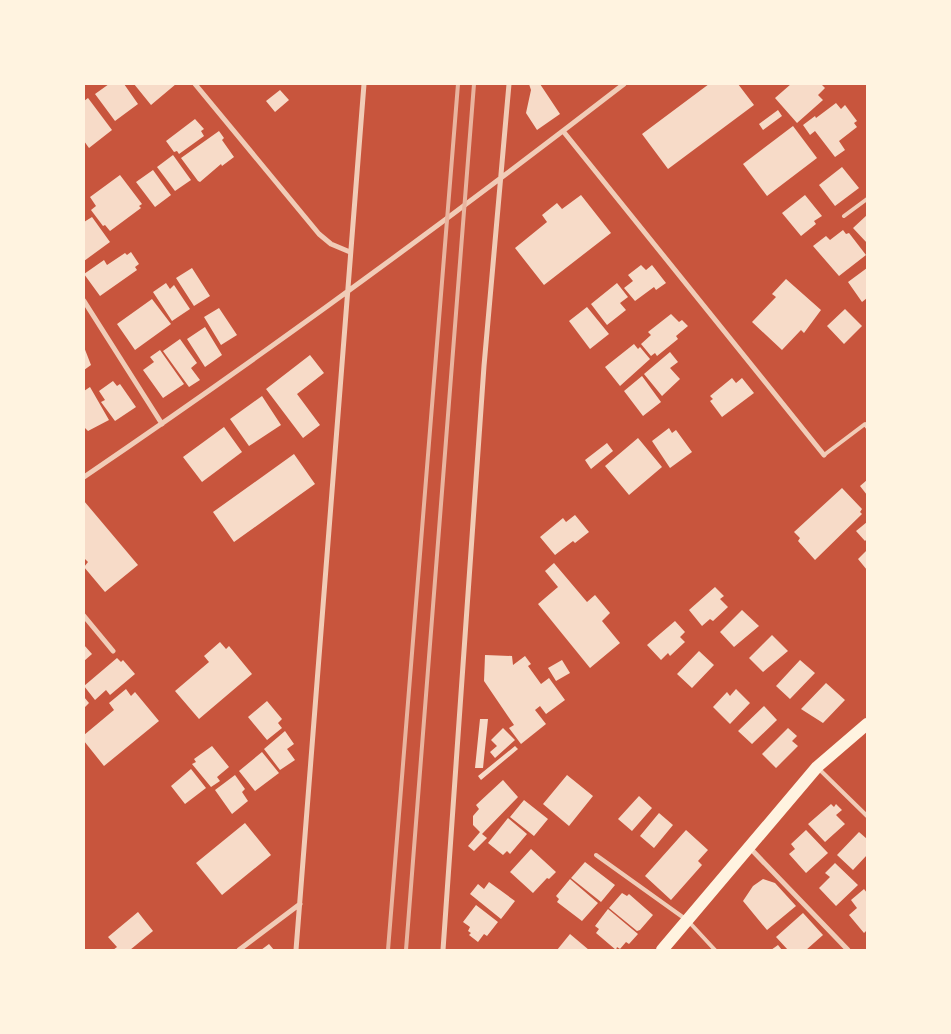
<svg xmlns="http://www.w3.org/2000/svg" width="951" height="1034" viewBox="0 0 951 1034" font-family="'Varela Round',sans-serif">
  <style>
    .building { fill: #f7dbc8 }
    .lines { fill: none; stroke-linecap: round; stroke-linejoin: round }
    .service { stroke: #f1ccb7; stroke-width: 4 }
    .minor { stroke: #f1ccb7; stroke-width: 5 }
    .primary { stroke: #fff3e0; stroke-width: 12 }
    .rail { stroke: #e9b49f; stroke-width: 4 }
  </style>
  <rect width="100%" height="100%" fill="#c8553d"/>
  <!-- building -->
  <path class="building" d="M109,84H124L138,104L115,121L95,94Z
    M134,84H176L151,105Z
    M529,84H540L560,114L537,130L526,113L531,90Z
    M709,84H738L754,105L668,169L642,134Z
    M791,84H821L825,88L818,95L823,100L797,123L775,98Z
    M280,90L289,100L275,112L266,101Z
    M88,98L112,130L89,148L84,141V101Z
    M836,103L841,109L845,105L857,121L854,123L857,127L839,141L845,150L835,157L815,131L810,135L803,125L815,116L816,118Z
    M778,110L782,116L763,130L759,124Z
    M195,119L204,129L201,131L204,136L179,154L177,151L174,152L166,141Z
    M793,126L817,158L767,196L743,164Z
    M219,131L224,138L222,140L234,157L222,166L221,164L200,182L198,181L181,158Z
    M173,155L191,180L175,191L157,167Z
    M842,167L859,188L835,206L819,185Z
    M153,170L171,195L155,207L136,182Z
    M120,175L142,204L139,206L141,208L110,231L105,225L103,226L91,210L96,206L90,197Z
    M581,195L611,233L544,285L515,248L547,222L542,215L557,203L562,209Z
    M805,195L822,216L814,221L816,224L801,236L782,213Z
    M867,215V243L853,228Z
    M92,217L110,242L84,261V222Z
    M843,230L846,234L849,233L866,255L839,276L813,246L826,236L830,240Z
    M131,252L139,264L135,267L137,270L100,296L84,274L104,260L107,265L125,253L127,255Z
    M641,265L646,270L652,265L666,283L656,290L654,287L635,301L624,288L633,281L628,275Z
    M192,268L210,296L194,306L176,278Z
    M867,268V298L862,302L848,282Z
    M786,279L821,310L804,333L801,330L782,350L752,322L776,297L772,294Z
    M166,283L170,289L174,285L190,309L172,321L153,292Z
    M617,283L628,297L620,303L626,310L607,325L591,304Z
    M152,299L171,324L135,350L117,324Z
    M587,307L609,334L590,349L569,321Z
    M219,308L237,335L221,345L204,317Z
    M845,309L862,326L844,344L827,326Z
    M671,314L679,322L682,320L688,326L676,336L678,339L657,356L655,353L651,356L641,344L651,335L648,332Z
    M205,327L222,355L205,367L187,339Z
    M180,339L197,363L191,368L200,380L189,387L163,351Z
    M634,344L638,349L640,347L650,359L620,386L605,367Z
    M84,347L91,365L84,370Z
    M160,350L184,384L163,398L143,370L154,362L150,357Z
    M670,352L678,362L670,368L680,379L662,396L644,374Z
    M310,355L324,373L297,394L320,425L303,438L266,389Z
    M642,376L661,402L643,416L624,391Z
    M732,378L736,383L742,378L754,393L722,417L710,401L713,399L710,396Z
    M113,381L117,386L120,384L136,407L115,421L101,402L105,400L99,391Z
    M90,387L109,420L88,431L84,427V391Z
    M262,396L281,425L249,446L230,419Z
    M224,427L242,452L202,482L183,457Z
    M669,428L672,433L676,430L692,452L670,468L652,441Z
    M638,438L662,467L629,495L605,466Z
    M607,443L613,451L591,469L585,460Z
    M294,454L315,484L234,542L213,512Z
    M867,480V495L860,486Z
    M842,488L862,509L860,512L862,514L815,560L798,541L800,538L794,532Z
    M84,501L138,565L105,592L84,567L88,562L84,558Z
    M575,515L589,532L575,543L573,541L555,555L540,537L563,518L566,522Z
    M867,522V539L865,541L856,531Z
    M867,550V570L858,559Z
    M554,563L587,602L595,595L610,613L602,621L620,643L590,668L538,604L558,587L545,571Z
    M715,587L724,596L720,599L728,607L713,621L710,619L702,626L689,610Z
    M742,610L759,626L734,647L720,632Z
    M675,621L685,632L680,637L685,642L670,656L668,653L661,660L647,645Z
    M772,635L788,651L763,672L749,658Z
    M220,642L226,649L229,646L252,674L199,719L175,691L209,662L204,656Z
    M84,645L92,654L84,661Z
    M699,651L714,665L692,688L677,674Z
    M485,655L512,656L513,665L525,656L531,664L528,666L541,684L549,678L565,700L546,714L540,706L535,710L546,724L521,744L509,728L514,725L484,681Z
    M117,658L121,662L123,660L135,674L110,695L106,690L95,700L84,686Z
    M562,660L570,673L556,681L548,668Z
    M800,660L815,673L790,699L776,686Z
    M826,683L845,700L823,723L801,709Z
    M126,689L131,696L135,692L159,721L104,766L84,741V735L114,710L109,703Z
    M736,689L750,703L730,724L713,707L727,692L730,696Z
    M84,697L89,703L84,708Z
    M267,701L282,719L278,723L282,728L267,740L248,717Z
    M764,706L777,720L752,744L738,731Z
    M480,719H488L483,768H475Z
    M503,728L515,740L495,758L490,752L497,746L491,740Z
    M788,728L797,736L792,741L798,746L776,768L762,754Z
    M285,731L294,744L287,749L295,760L280,770L264,749Z
    M212,746L229,767L217,777L220,781L211,787L192,764L196,762L194,759Z
    M515,746L518,749L481,780L478,776Z
    M262,752L279,773L255,791L239,771Z
    M191,769L206,788L185,804L171,786Z
    M235,775L245,789L242,792L248,801L232,814L215,790Z
    M567,775L593,796L569,826L543,804Z
    M503,780L518,797L482,834L487,838L474,851L468,846L480,832L473,825V816L479,809L476,805Z
    M639,796L652,808L632,831L618,819Z
    M524,800L548,819L534,836L510,817Z
    M831,804L834,807L836,804L842,810L836,815L845,824L825,842L808,824Z
    M659,813L673,825L654,848L640,836Z
    M508,818L527,834L510,854L507,851L503,855L488,843Z
    M245,823L271,855L222,895L196,863Z
    M686,830L708,850L698,861L702,865L671,900L645,876Z
    M806,830L828,853L806,873L789,854L795,849L791,844Z
    M859,832L867,839V855L853,870L837,855Z
    M531,849L556,872L549,879L547,878L533,893L510,872Z
    M585,862L615,885L601,902L571,878Z
    M835,863L858,885L836,906L819,888L830,877L825,873Z
    M570,879L598,903L582,921L557,902L559,899L556,896Z
    M763,879L775,883L796,906L767,930L743,901L753,886Z
    M489,882L515,901L501,919L470,894L478,884L484,889Z
    M864,889L867,893V930L864,933L849,915L857,908L851,900Z
    M622,893L627,896L629,894L653,915L640,930L637,931L609,908Z
    M476,905L498,922L487,936L484,934L478,942L469,935L471,933L468,931L470,927L463,922Z
    M608,909L638,934L629,944L626,942L620,949L617,947L616,950L596,933L599,929L595,926Z
    M138,912L153,931L130,950H113L117,947L108,937Z
    M803,913L823,935L806,950H788L776,937Z
    M570,934L589,950H557Z
    M269,944L274,950H261Z
    M778,945L782,950H771Z"/>
  <g class="lines">
    <!-- service -->
    <path class="service" d="M844,216L867,199
      M824,455L865,424L867,427
      M819,769L867,816
      M596,855L684,918
      M690,923L715,950"/>
    <!-- minor -->
    <path class="minor" d="M195,84L319,234L331,244L350,252
      M563,131L824,455
      M84,301L162,424
      M84,477C268,352 448,220 624,84
      M84,616L113,651
      M750,848L848,950
      M239,950L300,904
      M296,950L364,84
      M443,950L484,366L509,84"/>
    <!-- primary -->
    <path class="primary" d="M662,950L817,767L867,724"/>
    <!-- rail -->
    <path class="rail" d="M388,950L458,84
      M406,950L474,84"/>
  </g>
  <!-- border -->
  <rect width="951" height="1034" fill="none" stroke="#fff3e0" stroke-width="170"/>
</svg>
